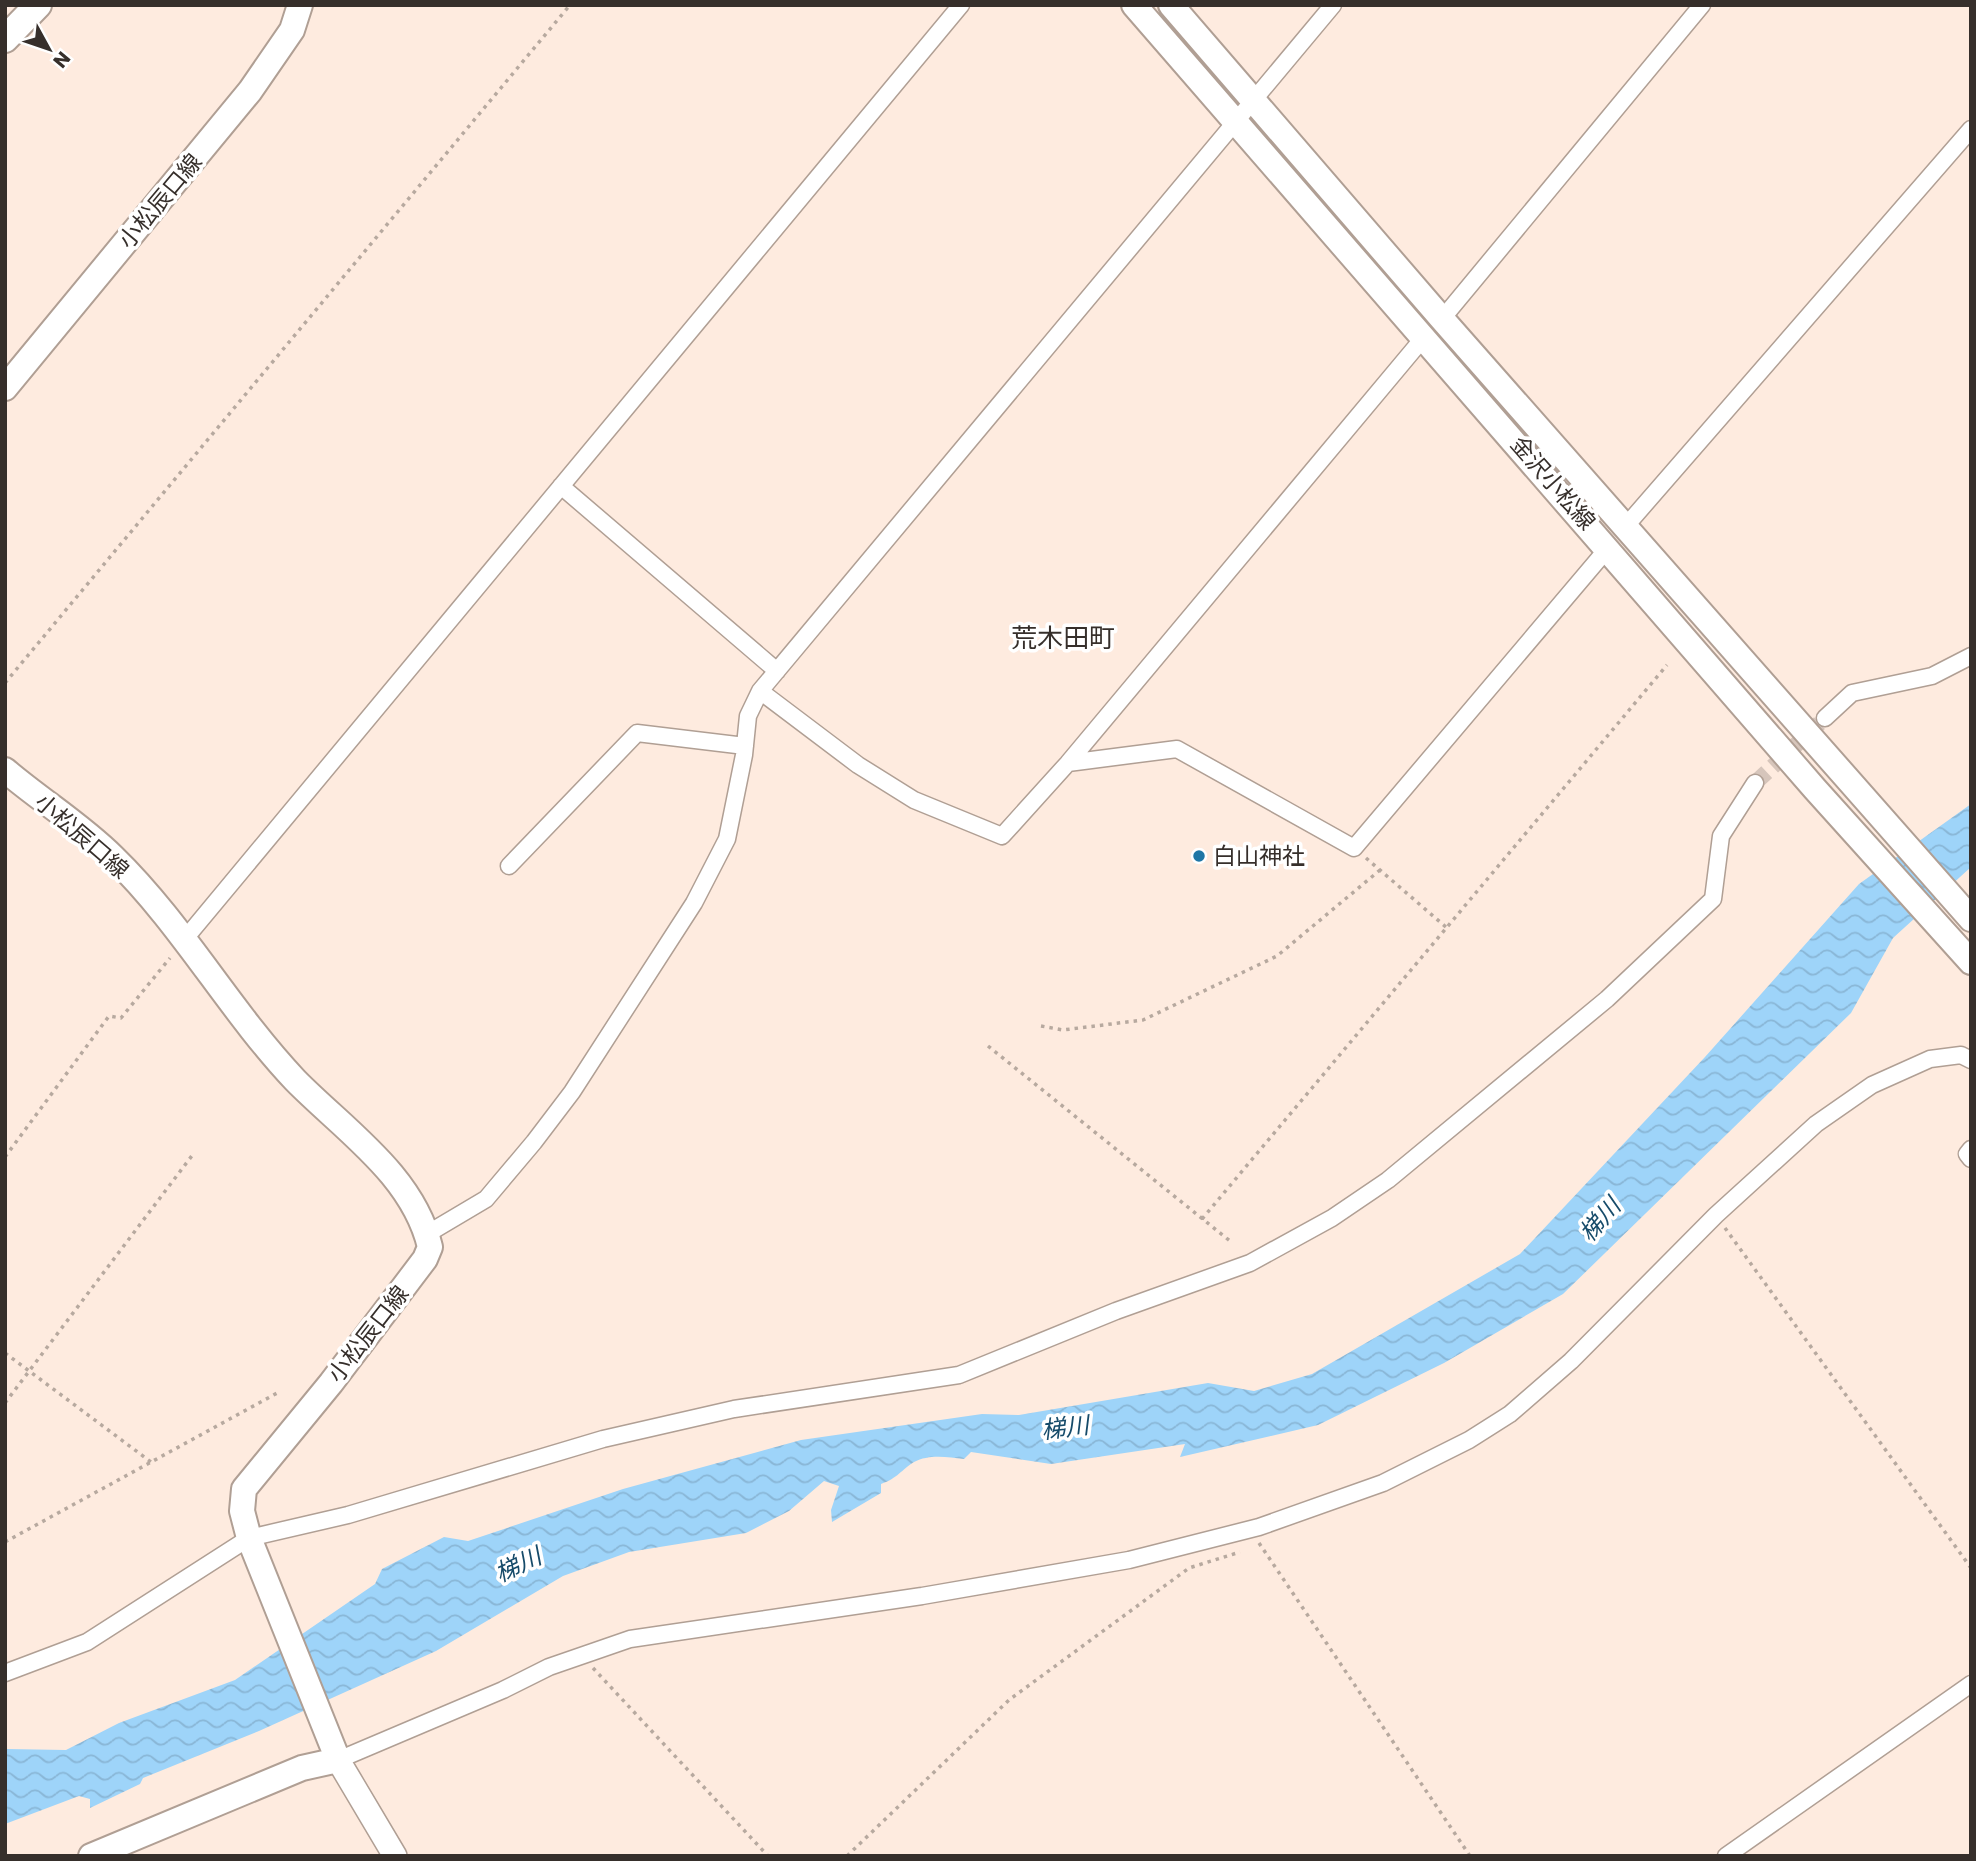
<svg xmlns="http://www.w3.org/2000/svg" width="1976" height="1861" viewBox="0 0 1976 1861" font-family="Poppins,'Noto Sans JP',sans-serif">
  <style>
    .water { fill: url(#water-waves) }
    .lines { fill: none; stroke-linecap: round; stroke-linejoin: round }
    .minor-tunnel { stroke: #d6c5bb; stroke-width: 16; stroke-dasharray: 16 8; stroke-linecap: butt }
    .minor-casing { stroke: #b09f94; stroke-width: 19 }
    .secondary-casing { stroke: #b09f94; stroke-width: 26 }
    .primary-casing { stroke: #b09f94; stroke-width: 28 }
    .trunk-casing { stroke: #b09f94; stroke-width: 30 }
    .path { stroke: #b7a99f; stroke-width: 3.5; stroke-dasharray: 3.5 5; stroke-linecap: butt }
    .minor { stroke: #fff; stroke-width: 16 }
    .secondary { stroke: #fff; stroke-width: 23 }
    .primary { stroke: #fff; stroke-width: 24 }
    .trunk { stroke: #fff; stroke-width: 26 }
    .poi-dot { fill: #1f76a6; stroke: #fff; stroke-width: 2.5 }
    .labels { text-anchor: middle; stroke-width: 7; stroke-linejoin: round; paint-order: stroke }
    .street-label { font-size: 23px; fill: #362f2b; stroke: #fff }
    .poi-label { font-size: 23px; fill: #362f2b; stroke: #fff; text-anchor: start }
    .water-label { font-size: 24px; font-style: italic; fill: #164b6a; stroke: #fff }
    .quarter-label { font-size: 26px; fill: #362f2b; stroke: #fff }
  </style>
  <defs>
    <pattern id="water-waves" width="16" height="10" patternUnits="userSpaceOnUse" patternTransform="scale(1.75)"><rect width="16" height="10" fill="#9ed4f9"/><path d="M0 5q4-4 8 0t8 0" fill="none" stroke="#89b6d6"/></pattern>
  </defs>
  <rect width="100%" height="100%" fill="#feebdf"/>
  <!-- water -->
  <path class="water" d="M1971,804V867L1893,938L1851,1013L1563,1294L1444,1363L1318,1425L1180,1457L1185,1444L1051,1464L971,1452L964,1459C947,1457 929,1454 914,1462C901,1470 898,1478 881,1484V1493L832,1522L831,1510L839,1486L824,1481L789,1511L746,1533L629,1552L563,1576L436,1651L259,1731L143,1778L140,1784L90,1808V1799L79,1796L5,1824L6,1749L66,1750L119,1723L235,1680L375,1584L382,1569L444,1537L468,1541L623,1489L801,1440L982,1414L1019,1415L1208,1383L1254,1391L1312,1374L1520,1254L1705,1057L1859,884Z"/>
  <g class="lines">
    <!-- minor-tunnel -->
    <path class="minor-tunnel" d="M1755,783L1825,718"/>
    <!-- minor casing -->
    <g class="minor-casing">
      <path id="minor" d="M1442,319L1702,5
        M561,486L777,671
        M1625,527L1971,129
        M760,691L858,765L914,800L1002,836L1068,763L1425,336
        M1825,718L1852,693L1932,676L1971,656
        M1068,763L1177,749L1354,848L1608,548
        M509,866L637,733L745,746
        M184,940L961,5
        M1971,1149L1967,1154L1971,1159
        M427,1234L486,1199L534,1142L572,1092L694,903L727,839L744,755L748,716L760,691L1333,5
        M5,1673L87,1642L249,1538L348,1515L603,1439L734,1409L959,1375L1116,1311L1250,1263L1332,1218L1388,1180L1607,999L1713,899L1721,836L1755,783
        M338,1760L503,1690L549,1667L630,1639L922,1596L1129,1560L1259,1527L1383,1483L1469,1440L1510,1414L1571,1361L1716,1215L1816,1124L1872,1085L1930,1059L1961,1055L1971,1060
        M1726,1856L1971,1684"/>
    </g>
    <!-- secondary casing -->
    <g class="secondary-casing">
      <path id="secondary" d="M338,1760L395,1856"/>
    </g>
    <!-- primary casing -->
    <g class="primary-casing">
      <path id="primary" d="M1134,5L1815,789L1971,962
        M1171,5L1442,319L1971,919
        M5,388L250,91L292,30L300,5
        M5,770C40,800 81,825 113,857C182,924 229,1010 295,1080C344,1130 413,1175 430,1247L425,1259L331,1383L244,1489L242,1511L249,1538L338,1760L302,1768L91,1856"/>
    </g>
    <!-- trunk casing -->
    <g class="trunk-casing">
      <path id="trunk" d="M5,39L38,5"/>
    </g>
    <!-- path -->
    <path class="path" d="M5,683L570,5
      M1366,858L1447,928
      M1041,1026L1063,1030L1143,1020L1277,956L1380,870
      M988,1046L1230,1241
      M5,1157L109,1016L121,1018L170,958
      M1202,1219L1667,665
      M1725,1228L1971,1568
      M5,1353L151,1462
      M5,1403L194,1153
      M5,1542L279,1392
      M1259,1543L1470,1856
      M593,1668L768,1856
      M847,1856L1009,1700L1189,1568L1240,1552"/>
    <!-- minor -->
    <use href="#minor" class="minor"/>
    <!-- secondary -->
    <use href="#secondary" class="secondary"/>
    <!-- primary -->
    <use href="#primary" class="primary"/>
    <!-- trunk -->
    <use href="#trunk" class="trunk"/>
  </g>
  <!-- markers -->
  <circle class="poi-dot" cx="1199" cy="856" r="7"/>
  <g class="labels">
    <!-- street labels -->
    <g class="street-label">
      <text transform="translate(160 201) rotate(-50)" y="8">小松辰口線</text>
      <text transform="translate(1553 483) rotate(49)" y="8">金沢小松線</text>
      <text transform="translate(82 836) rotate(41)" y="8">小松辰口線</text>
      <text transform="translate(368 1334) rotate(-52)" y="8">小松辰口線</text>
    </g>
    <!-- poi labels -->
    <g class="poi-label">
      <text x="1213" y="864">白山神社</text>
    </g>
    <!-- water labels -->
    <g class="water-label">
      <text transform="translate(1600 1220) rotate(-49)" y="8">梯川</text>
      <text transform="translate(1065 1428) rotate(-7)" y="8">梯川</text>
      <text transform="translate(518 1565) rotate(-25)" y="8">梯川</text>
    </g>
    <!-- quarter labels -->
    <g class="quarter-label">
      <text x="1063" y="647">荒木田町</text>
    </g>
  </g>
  <!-- border -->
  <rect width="1976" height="1861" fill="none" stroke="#362f2b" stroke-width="14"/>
  <!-- north arrow -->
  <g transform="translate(49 49) rotate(130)" stroke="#ffffff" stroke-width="5" paint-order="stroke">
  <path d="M0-5L12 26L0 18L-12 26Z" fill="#362f2b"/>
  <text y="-10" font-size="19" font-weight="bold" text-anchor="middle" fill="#362f2b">N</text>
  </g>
</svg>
